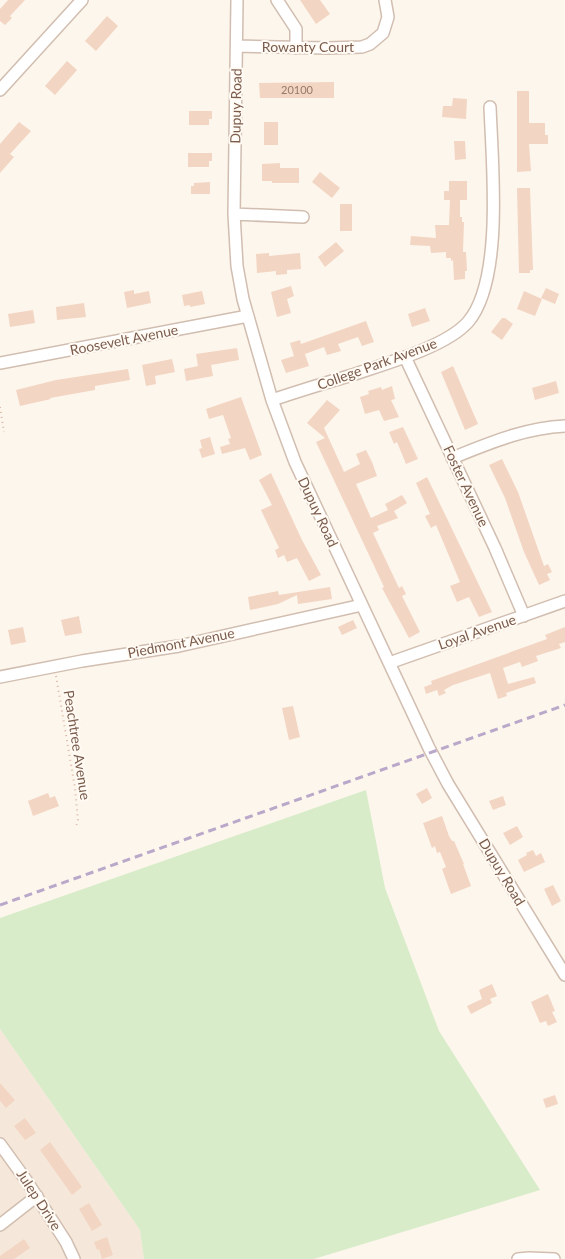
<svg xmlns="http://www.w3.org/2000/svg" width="565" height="1259" viewBox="0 0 565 1259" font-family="Lato,sans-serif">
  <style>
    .residential { fill: #f5e8da }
    .green { fill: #d8ecc9 }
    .building { fill: #f3d5c3 }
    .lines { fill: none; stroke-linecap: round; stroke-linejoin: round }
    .minor-casing { stroke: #d1beb0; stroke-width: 14 }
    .path { stroke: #d9b8a5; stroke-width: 2; stroke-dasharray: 1 4; stroke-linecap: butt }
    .minor { stroke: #fff; stroke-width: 11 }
    .rail { stroke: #b9a8c9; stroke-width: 3; stroke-dasharray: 8 5; stroke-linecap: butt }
    .labels { text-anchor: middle; stroke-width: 4; stroke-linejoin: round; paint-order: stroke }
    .number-label { font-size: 11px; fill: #987a6a }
    .street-label { font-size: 14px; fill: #7a5c4d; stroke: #fffaf3 }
  </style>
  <rect width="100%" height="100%" fill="#fdf6ec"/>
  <!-- residential -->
  <path class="residential" d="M0,1029L140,1230L144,1259H0Z"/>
  <!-- green -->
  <path class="green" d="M366,790L385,888L439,1031L540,1190L314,1259H144L140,1230L0,1029V918Z"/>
  <!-- building -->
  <path class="building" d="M8,0H25L10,16L12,18L5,25L0,21V9Z
    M300,0H320L330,14L316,24Z
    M107,16L118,26L96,51L85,41Z
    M67,61L77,70L55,95L45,86Z
    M334,82V98H260L259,83Z
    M517,91H529V123H545V135H548V144H529L531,171L517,172Z
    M453,98L467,99L466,119L442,117L443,106H452Z
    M189,111H212V119H209V125H189Z
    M19,122L31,131L10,154L14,157L0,173V144Z
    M264,122H278V145H264Z
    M454,141H465L466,159L455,160Z
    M188,153H212V161H209V167H188Z
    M280,163V168H299V183H272V181H262V164Z
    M320,172L340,188L332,198L312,182Z
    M449,181H467V200H460V217H462V222H464L463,252H466L467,271H465V279L454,280L453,260L451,261V258H446V252L431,253L430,246L410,245L411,236L436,238L435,225H449L450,200H444V191H449Z
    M210,182V194H191V186H194V183Z
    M517,188H530L533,270H530V273H519Z
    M340,204H352V231H340Z
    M336,242L344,251L325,267L318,257Z
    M269,253V256L300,253L301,269L287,270V274L276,275V271L257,273L256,254Z
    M291,286L294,296L287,299L291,313L277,317L271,292Z
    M546,288L559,294L555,304L541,298Z
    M134,290V294L149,291L151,303L127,308L124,292Z
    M202,291L205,304L190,307V305L184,306L182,295Z
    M524,291L542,299L535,316L517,309Z
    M84,303L86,317L57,320L56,307Z
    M425,308L430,321L412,327L408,314Z
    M33,310L35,323L10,327L8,314Z
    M502,318H505L513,324L502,340L491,332Z
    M366,321L374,342L362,346L358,337L338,344L341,351L327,355L324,347L305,354L309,366L286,373L281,360L294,356L290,343L300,340L301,344Z
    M237,348L239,360L211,365L213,376L186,381L184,369L198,366L196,354Z
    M172,359L175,372L155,376L156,384L146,386L142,365Z
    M453,366L478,424L465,430L441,372Z
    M128,369L130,380L95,386V390L50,398L51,399L20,406L16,390L56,380Z
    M556,381L559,393L535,400L532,388Z
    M392,386L395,399L391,400L399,417L384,421L379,410L365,414L360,397L369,394L368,391L381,387L382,390Z
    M241,397L262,455L250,460L245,448L222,454L220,447L230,444L228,439L231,438L223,415L209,419L206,409Z
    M327,400L340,410L324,428L344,472L360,464L356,454L366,450L372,462L377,476L356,484L371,518L388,510L385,504L402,495L407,503L394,511L398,518L377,526L379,530L373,533L399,588L402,586L406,594L402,596L420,632L409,638L382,588L384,587L316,442L325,438L307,423Z
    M403,427L418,459L406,464L397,442L394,444L389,432Z
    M210,437L215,454L202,458L199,449L202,448L200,440Z
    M502,459L518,492L544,566L548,564L552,572L547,574L550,580L539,585L524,552L505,498L489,465Z
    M271,473L302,540L321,575L309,581L297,558L287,562L284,555L278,558L275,550L279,548L261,510L272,505L259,480Z
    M427,477L492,612L479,617L469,597L457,602L450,586L460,582L436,525L431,528L425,516L430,514L416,483Z
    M330,587L332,599L298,604L297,595L278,604L250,610L248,597L278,591L279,595Z
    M79,616L82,633L65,636L61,620Z
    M353,620L357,628L342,635L338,627Z
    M23,627L26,642L11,645L8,630Z
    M565,627V642L559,644L561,648L536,656L538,661L522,667L520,662L503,668L508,684L534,677L536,683L506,693L507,696L498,699L490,673L453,685L444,690L446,693L439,696L437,690L426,694L424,687L432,684L431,681L547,639L545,635Z
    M293,706L300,737L289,740L282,708Z
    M427,788L432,798L422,804L416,794Z
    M48,793L50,798L55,796L59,806L33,816L28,801Z
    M503,796L506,805L493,810L489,801Z
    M442,816L449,836L452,841H454L464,864H463L471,886L451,894L442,869L446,867L440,852L437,853L435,846L432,848L423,823Z
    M517,826L523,837L510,845L503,833Z
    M533,850L536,856L541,853L545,862L524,872L518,860L527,855L526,853Z
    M553,885L561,901L552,906L544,889Z
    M492,984L497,996L490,999L492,1003L471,1014L467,1006L482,999L479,990Z
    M548,994L555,1011L552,1012L557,1022L548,1026L546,1021L540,1023L531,1002Z
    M0,1083L15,1100L6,1108L0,1101Z
    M555,1095L558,1104L546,1108L543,1099Z
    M25,1118L36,1133L25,1140L14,1126Z
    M50,1142L82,1187L72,1195L40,1150Z
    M89,1203L102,1225L92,1231L79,1209Z
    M107,1237L113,1255L102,1259L99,1249L97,1250L94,1242Z
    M24,1239L30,1248L14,1259H0V1256Z"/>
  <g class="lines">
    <!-- minor casing -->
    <g class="minor-casing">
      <path id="minor" d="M237,0L234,214L237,266L243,299L272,400L295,462L429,748L448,784L565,975
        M277,0L296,29V48
        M237,46L327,48L362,47L370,44L383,33L388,17L385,0
        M0,90L82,0
        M234,214L303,217
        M405,357L495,548L524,616
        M0,363L248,316
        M272,400C299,391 325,383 352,375C384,364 446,347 468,322C504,280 492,162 490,107
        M452,458C490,443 524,428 565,426
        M389,663L565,601
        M0,677L82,661L179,646L362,605
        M0,1144L26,1180L66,1242L74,1259
        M0,1225L37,1196
        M518,1259L529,1258L554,1259"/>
    </g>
    <!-- path -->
    <path class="path" d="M0,407L4,432
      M56,676L75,788L78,821L76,826"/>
    <!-- minor -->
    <use href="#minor" class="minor"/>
    <!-- rail -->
    <path class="rail" d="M0,905L565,705"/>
  </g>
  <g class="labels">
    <!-- number labels -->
    <g class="number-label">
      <text x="297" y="94">20100</text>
    </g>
    <!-- street labels -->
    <g class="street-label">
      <text x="308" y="52">Rowanty Court</text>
      <text transform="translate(236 106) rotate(-89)" y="5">Dupuy Road</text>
      <text transform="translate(124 340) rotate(-11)" y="5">Roosevelt Avenue</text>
      <text transform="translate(377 364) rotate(-20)" y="5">College Park Avenue</text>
      <text transform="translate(466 486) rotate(65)" y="5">Foster Avenue</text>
      <text transform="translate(318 512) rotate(65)" y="5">Dupuy Road</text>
      <text transform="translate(477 632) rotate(-19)" y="5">Loyal Avenue</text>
      <text transform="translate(181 643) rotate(-11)" y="5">Piedmont Avenue</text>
      <text transform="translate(77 745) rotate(81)" y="5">Peachtree Avenue</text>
      <text transform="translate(502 872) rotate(59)" y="5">Dupuy Road</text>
      <text transform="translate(39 1200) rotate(57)" y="5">Julep Drive</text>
    </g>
  </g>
</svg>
